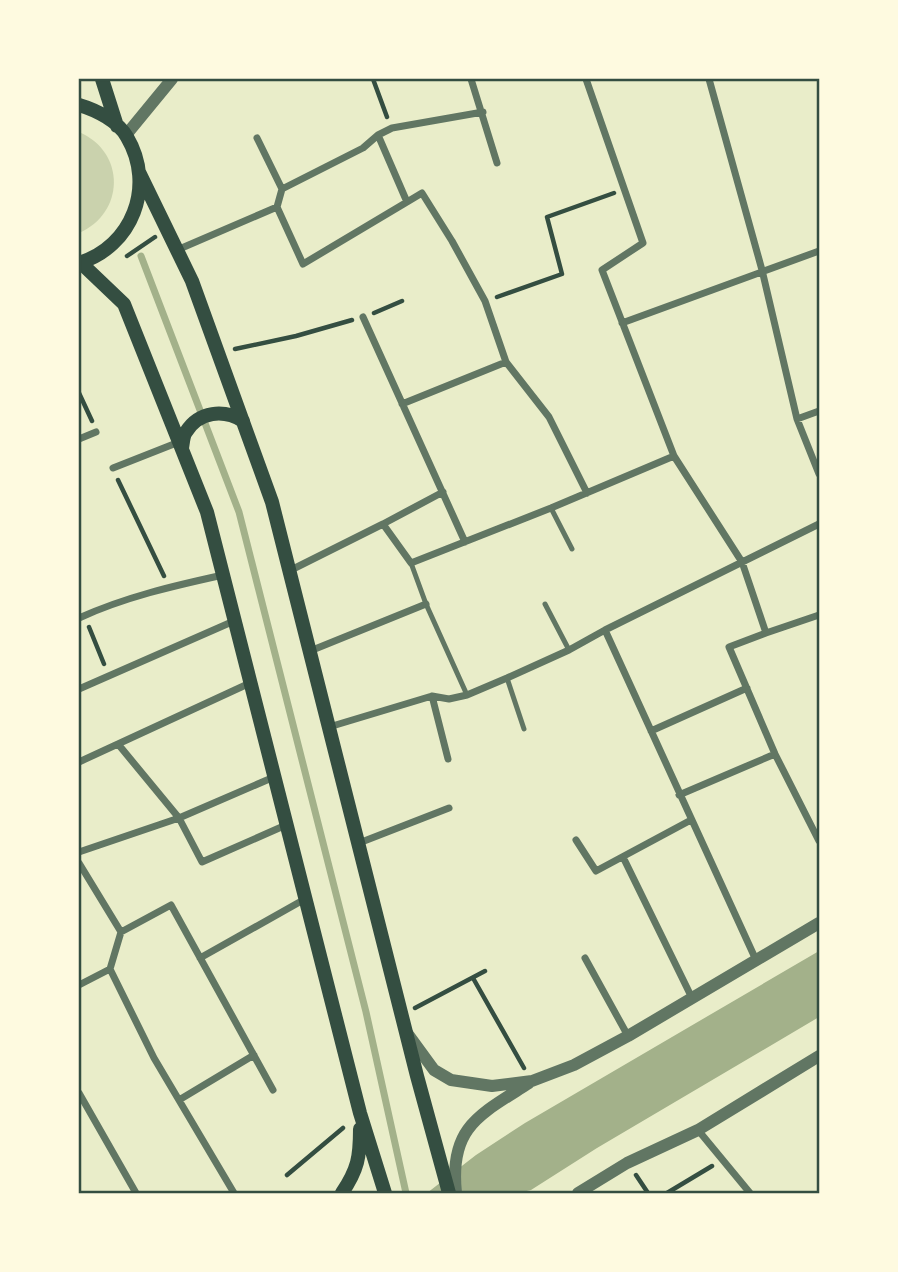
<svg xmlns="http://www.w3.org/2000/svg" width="898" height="1272" viewBox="0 0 898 1272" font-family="Poppins,sans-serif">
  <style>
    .green { fill: #cad2ad }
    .water { fill: #a3b18a }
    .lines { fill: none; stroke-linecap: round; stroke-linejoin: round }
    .stream { stroke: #a3b18a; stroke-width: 7 }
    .path { stroke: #344e41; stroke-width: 4.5 }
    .service { stroke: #617663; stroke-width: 5 }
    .minor { stroke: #617663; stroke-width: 7 }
    .tertiary { stroke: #617663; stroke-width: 12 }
    .secondary { stroke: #344e41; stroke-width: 14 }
    .neatline { fill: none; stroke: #344e41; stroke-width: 2.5 }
  </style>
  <rect width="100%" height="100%" fill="#e9edc9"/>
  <!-- green -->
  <path class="green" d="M79,132C126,152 125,213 79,233Z"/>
  <!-- water -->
  <path class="water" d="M819,951V1017L597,1148L531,1190L518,1193H427L476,1155L525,1123Z"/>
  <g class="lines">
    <!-- stream -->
    <path class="stream" d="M141,256L239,512L366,1012L406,1193"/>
    <!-- path -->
    <path class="path" d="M373,79L387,117
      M127,256L155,237
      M497,297L562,274L547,217L614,193
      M374,313L402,301
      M235,349L296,336L352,320
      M79,393L92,421
      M118,480L164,576
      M89,627L104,664
      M473,978L524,1068
      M415,1008L485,971
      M287,1175L343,1128
      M636,1175L648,1193
      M667,1193L712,1166"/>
    <!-- service -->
    <path class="service" d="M551,508L572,549
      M411,563L426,604L467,695
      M545,604L569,650
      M507,678L524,729"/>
    <!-- minor -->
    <path class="minor" d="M471,79L497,163
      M586,79L643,243L602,270L674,456L742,562L766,633L729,647L775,754L819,841
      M709,79L762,270L797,419L819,474
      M257,138L282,189
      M277,207L303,264L407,202L378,135
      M177,250L277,207L282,189L363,148L378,135L392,128L483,112
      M363,317L465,542
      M622,323L819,251
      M506,362L549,417L587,493
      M402,404L506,362L485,301L452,241L422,193L407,202
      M797,419L819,411
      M79,439L96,432
      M113,468L179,442
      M383,524L443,492
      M289,571L383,524L411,563L551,508L674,456
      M79,618C125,597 173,586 223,575
      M605,630L756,960
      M766,633L819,615
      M310,651L426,604
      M79,689L234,621
      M432,696L448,759
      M329,727L432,696L449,699L467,695L507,678L569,650L605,630L819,524
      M651,731L747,688
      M118,744L179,818L202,862L286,825
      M79,762L250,683
      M679,795L775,754
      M576,840L596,871L691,820
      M359,843L449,808
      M79,852L179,818L274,777
      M623,857L692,998
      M79,863L121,932L110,969L154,1058L234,1193
      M121,932L171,905L273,1090
      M200,958L305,899
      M585,958L628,1036
      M79,985L110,969
      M79,1093L136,1193
      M179,1100L254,1055
      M698,1130L750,1193"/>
    <!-- tertiary -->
    <path class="tertiary" d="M126,135L172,79
      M407,1033L434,1070L451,1080L492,1086L532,1081L574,1065L628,1036L819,923
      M456,1193C449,1127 479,1115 529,1083
      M578,1193L627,1163L698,1130L819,1056"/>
    <!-- secondary -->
    <path class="secondary" d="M102,79L117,126
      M79,105C96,110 118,121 127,137C156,186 132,247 79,263
      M139,172L192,281L272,502L417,1076L449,1193
      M81,263L124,304L207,512L360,1113L385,1193
      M182,448C183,443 183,436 186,432C199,411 224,409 243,421
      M342,1193C358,1169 360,1157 360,1129"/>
  </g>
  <!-- border -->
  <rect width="898" height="1272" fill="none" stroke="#fefae0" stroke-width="161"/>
  <rect x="80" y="80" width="738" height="1112" class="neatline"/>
</svg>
